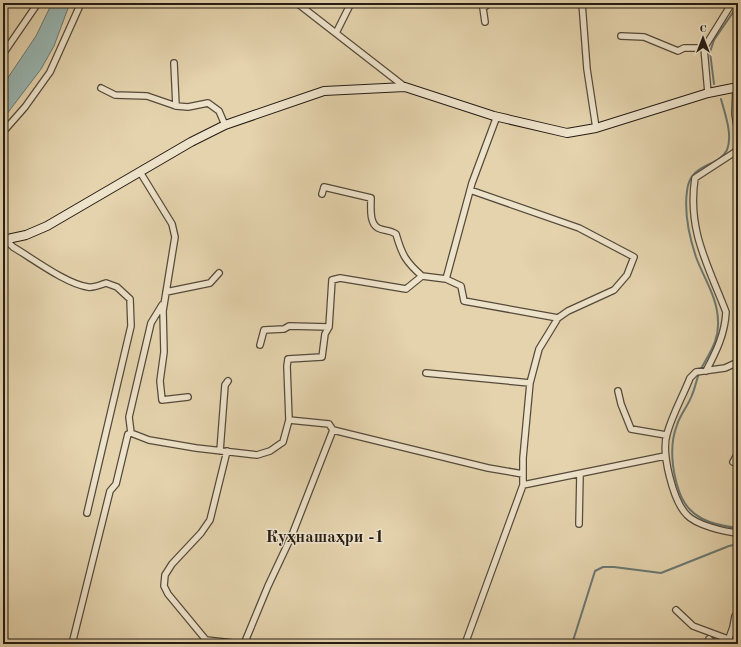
<svg xmlns="http://www.w3.org/2000/svg" width="741" height="647" viewBox="0 0 741 647" font-family="'Old Standard TT',serif">
  <style>
    .water { fill: #98b6b2; stroke: #6a7872 }
    .lines { fill: none; stroke-linecap: round; stroke-linejoin: round }
    .stream { stroke: #6a7872; stroke-width: 2 }
    .street-casing { stroke: #554a3a; stroke-width: 8 }
    .secondary-casing { stroke: #251c13; stroke-width: 10 }
    .street { stroke: #ede2ca; stroke-width: 5.5 }
    .secondary { stroke: #ede2ca; stroke-width: 8 }
    .labels { text-anchor: middle; stroke-width: 3; stroke-linejoin: round; paint-order: stroke }
    .quarter-label { font-size: 17px; font-weight: bold; fill: #251c13; stroke: #ede2ca }
  </style>
  <rect width="100%" height="100%" fill="#e4d3ad"/>
  <filter id="stains"><feTurbulence type="fractalNoise" baseFrequency=".005" numOctaves="4"/><feColorMatrix values="0 0 0 0 .2 0 0 0 0 .09 0 0 0 0 .02 0 0 0 .5 -.17"/></filter>
  <radialGradient id="worn" r=".72"><stop offset=".6" stop-color="#630" stop-opacity="0"/><stop offset="1" stop-color="#630" stop-opacity=".3"/></radialGradient>
  <!-- water -->
  <path class="water" d="M52,3H70L54,46L41,69L3,119V85L36,36Z"/>
  <g class="lines">
    <!-- stream -->
    <path class="stream" d="M714,84L710,52L714,40L738,5
      M721,99C725,114 733,135 727,150C718,168 690,162 687,191C684,213 689,236 696,257C704,279 718,298 718,322C719,340 710,352 702,367C697,375 696,386 692,395C688,406 680,415 677,425C669,445 672,471 679,491C688,518 711,525 738,528
      M572,644L595,571L603,567H614L661,573L729,546L738,544"/>
    <!-- street casing -->
    <g class="street-casing">
      <path id="street" d="M297,3L405,87
        M582,3L587,69L596,128
        M485,22L483,8L490,3
        M336,33L351,3
        M621,36L644,37L678,51L684,48H704
        M3,54L38,3
        M174,63L176,106
        M736,87L735,114L738,133
        M101,88L115,95L147,96L176,106L188,107L208,103L219,111L225,125
        M708,93L704,48L732,3
        M3,132L25,107L50,72L81,3
        M140,172L172,224L175,237L163,311L164,352L160,381L162,400L188,397
        M322,194L324,187L371,198C371,207 369,223 378,228C384,231 390,230 396,234C402,255 406,262 422,276
        M6,240L13,247C32,258 66,284 88,287C94,288 100,285 106,283L117,287L130,299L131,326L87,513
        M446,279L472,183L497,116
        M166,292L210,283L219,273
        M260,345L264,330L284,329L289,326L329,327
        M738,362L725,368L696,372L690,378C683,396 672,415 667,434C661,453 673,501 687,515C696,525 725,532 738,533
        M706,371C716,352 725,334 726,312C708,265 687,230 695,178L735,152L738,148
        M426,373L530,383
        M618,391L621,404L631,429L666,435
        M289,420L329,424L333,430L488,468L523,474
        M131,433L129,417L151,323L162,305
        M220,451L225,385L228,381
        M227,451L210,520L201,533L172,564L165,575L164,586L168,594L206,640L242,644
        M733,462L738,453
        M523,485L665,456
        M579,524L580,474
        M676,610L693,626L728,639
        M709,639L715,644
        M72,644L110,491L116,484L128,434L131,433L149,440L196,448L257,455L270,451L283,442L289,420L287,366L288,359L322,357L325,334L329,327L332,280L340,278L406,289L422,276L446,279L461,286L464,301L558,318
        M244,644L268,586L292,535L333,430
        M465,644L523,485V458L530,383L539,349L558,318L568,311L614,290L627,275L634,257L579,228L470,190
        M727,644L733,627L735,616L738,615"/>
    </g>
    <!-- secondary casing -->
    <g class="secondary-casing">
      <path id="secondary" d="M3,240L26,235L47,226L191,142L225,125L324,91L405,87L494,116L567,133L596,128L708,93L738,87"/>
    </g>
    <!-- street -->
    <use href="#street" class="street"/>
    <!-- secondary -->
    <use href="#secondary" class="secondary"/>
  </g>
  <g class="labels">
    <!-- quarter labels -->
    <g class="quarter-label">
      <text x="325" y="542">Куҳнашаҳри -1</text>
    </g>
  </g>
  <!-- margin -->
  <rect width="741" height="647" fill="none" stroke="#e4d3ad" stroke-width="16"/>
  <rect x="4" y="4" width="733" height="639" fill="none" stroke="#251c13" stroke-width="2"/>
  <rect x="8" y="8" width="725" height="631" fill="none" stroke="#251c13"/>
  <!-- north arrow -->
  <g transform="translate(703 38)" stroke="#ede2ca" stroke-width="3" paint-order="stroke">
  <path d="M0-3L7 15L0 10L-7 15Z" fill="#251c13"/>
  <text y="-6" font-size="11" font-weight="bold" text-anchor="middle" fill="#251c13">С</text>
  </g>
  <rect width="100%" height="100%" filter="url(#stains)"/>
  <rect width="100%" height="100%" fill="url(#worn)"/>
</svg>
